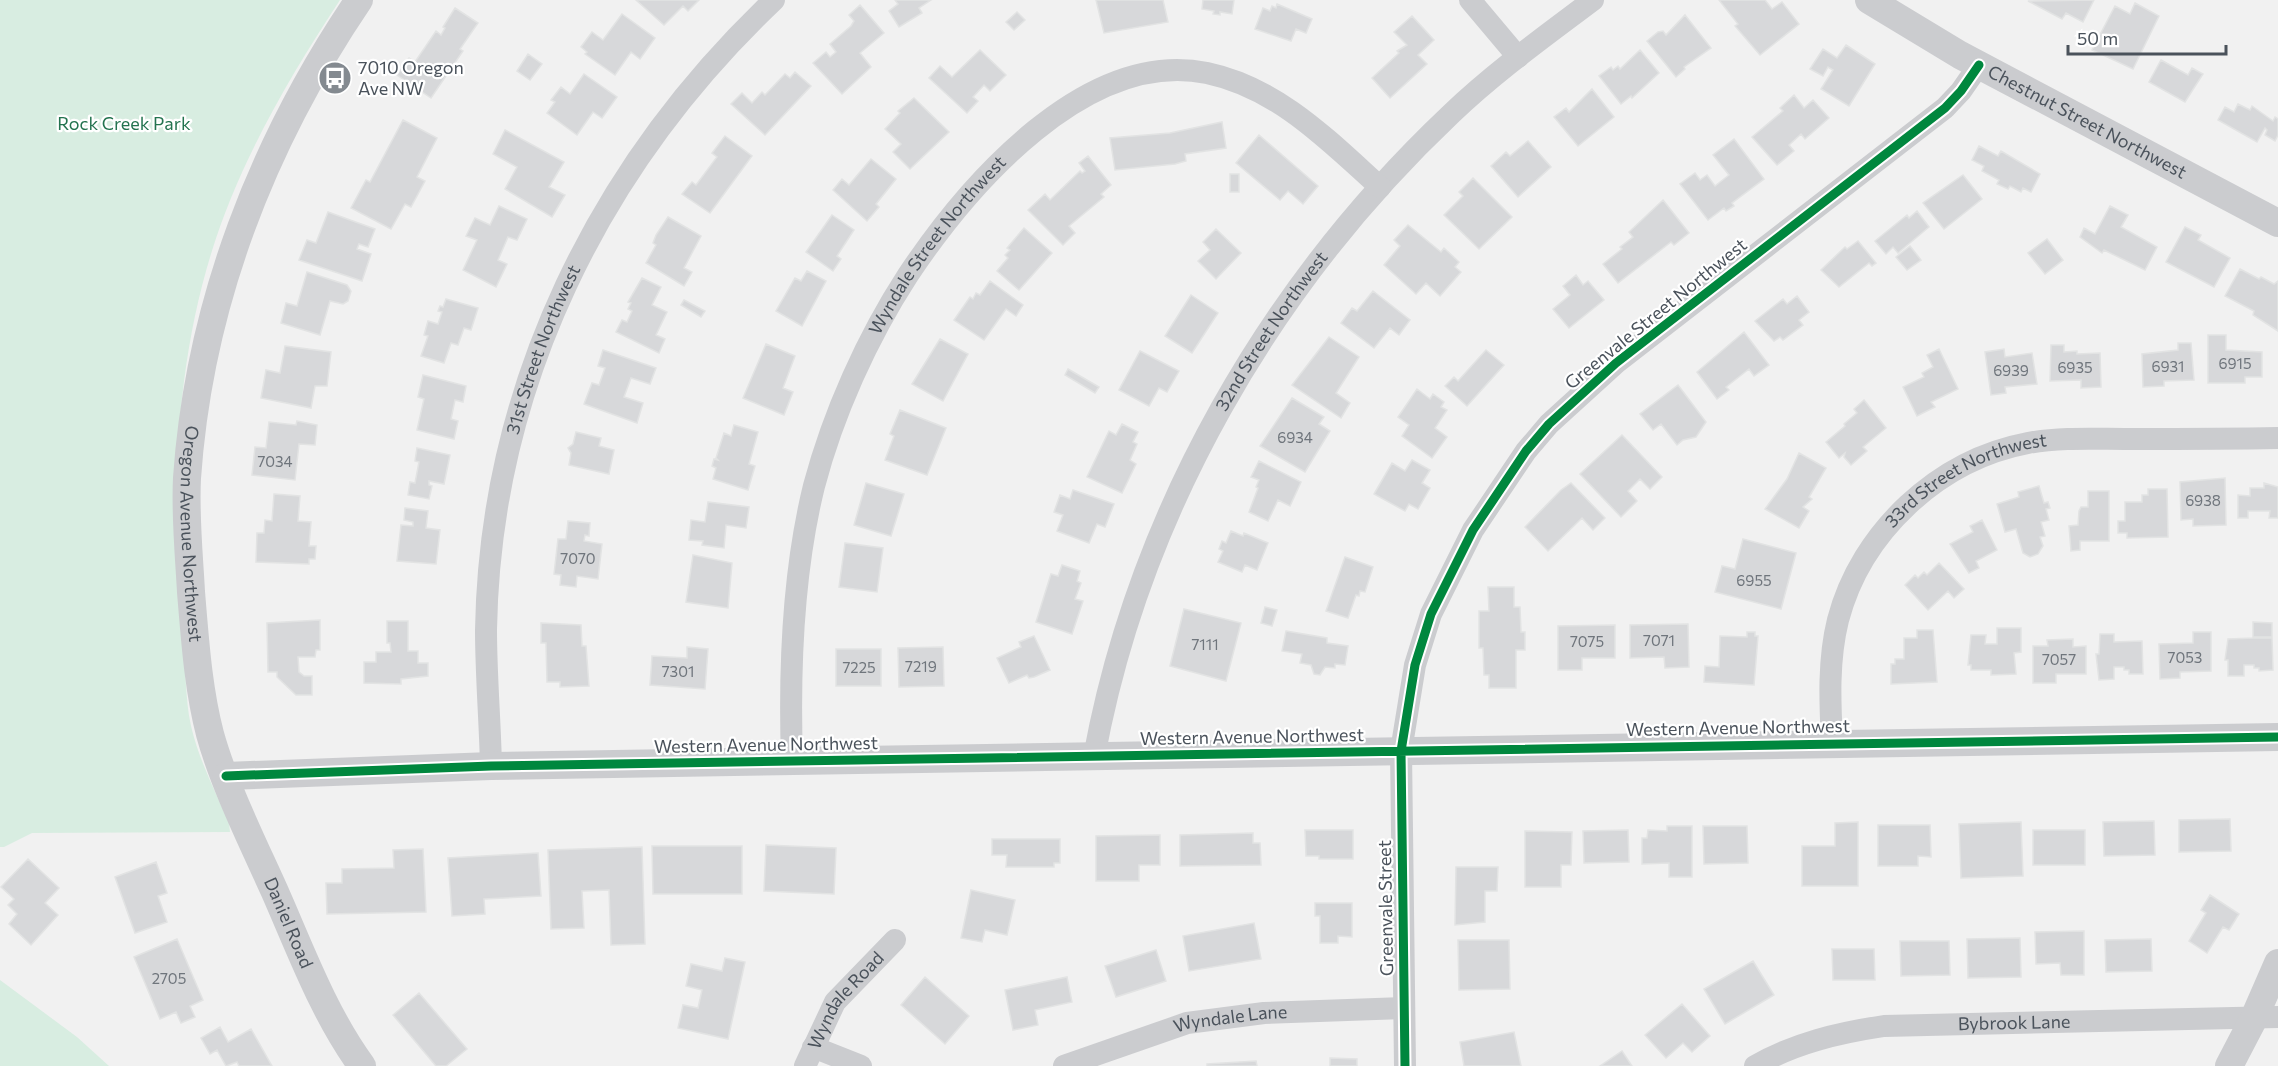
<svg xmlns="http://www.w3.org/2000/svg" width="2278" height="1066" viewBox="0 0 2278 1066" font-family="Commissioner,sans-serif">
  <style>
    .green { fill: #d8ede1 }
    .building { fill: #d7d8da; stroke: #e2e3e3; stroke-width: 1.5 }
    .lines { fill: none; stroke-linecap: round; stroke-linejoin: round }
    .minor { stroke: #cbcccf; stroke-width: 22 }
    .tertiary { stroke: #cbcccf; stroke-width: 28 }
    .cycleway-casing { stroke: #fff; stroke-width: 13 }
    .cycleway { stroke: #00873e; stroke-width: 9 }
    .labels { text-anchor: middle; stroke-width: 4.5; stroke-linejoin: round; paint-order: stroke }
    .number-label { font-size: 15px; fill: #6f757c }
    .poi-label { font-size: 18px; fill: #4a525b; stroke: #fff; text-anchor: start }
    .street-label { font-size: 18px; fill: #4a525b; stroke: #fff }
    .park-label { font-size: 18px; fill: #23734f; stroke: #fff }
  </style>
  <rect width="100%" height="100%" fill="#f1f1f1"/>
  <!-- green -->
  <path class="green" d="M0,0H340C288,79 239,163 211,254C173,377 171,512 183,640C186,668 185,698 191,726C199,760 215,791 229,823L230,832L32,833L4,847H0Z
    M0,980L77,1037L109,1066H0Z"/>
  <!-- building -->
  <path class="building" d="M636,0H699L688,11L683,6L664,25Z
    M895,0H931L919,8L922,13L899,27L889,11L898,4Z
    M1096,0H1163L1168,22L1104,33Z
    M1203,0H1234L1232,14L1220,12V15L1213,14L1214,11L1202,9Z
    M1719,0H1765L1772,9L1782,2L1799,24L1760,55L1735,26L1738,24Z
    M2094,0L2083,22L2066,13L2062,19L2028,1Z
    M2135,3L2159,16L2133,69L2092,50L2115,6L2130,14Z
    M1277,4L1312,19L1306,33L1296,29L1291,41L1255,29L1263,8L1270,11L1272,6L1276,8Z
    M860,5L884,33L860,53L871,67L842,94L813,63L826,52L830,57L836,52L830,44L851,26L854,21L849,15Z
    M455,8L478,23L460,49L463,51L431,98L397,75L409,58L415,62L436,31L441,35L445,28L443,27Z
    M1017,12L1025,20L1014,30L1006,22Z
    M622,14L655,38L640,59L631,52L615,75L585,54L587,52L581,47L592,32L603,40Z
    M1685,15L1711,48L1684,67L1685,69L1676,77L1647,41L1658,32L1663,31L1666,35Z
    M1412,16L1434,40L1418,55L1427,64L1390,98L1372,78L1399,53L1397,51L1407,45L1394,32Z
    M1846,45L1875,64L1849,106L1821,89L1833,70L1828,67L1823,76L1810,69L1823,49L1837,58Z
    M980,50L1006,75L990,91L984,85L973,97L978,101L967,113L929,78L940,66L952,77Z
    M1640,50L1659,73L1632,98L1631,96L1621,104L1599,76L1611,67L1613,70L1618,66L1620,69Z
    M528,54L542,64L530,80L517,71Z
    M2161,60L2188,75L2192,68L2203,74L2185,102L2149,82Z
    M795,72L811,86L765,135L731,104L742,93L752,103L762,92L765,95L785,74L790,78Z
    M584,74L617,97L602,118L593,112L577,135L547,113L555,102L551,100L561,87L570,94Z
    M1592,89L1614,117L1578,146L1554,117L1566,108L1569,112Z
    M1794,95L1804,108L1813,100L1829,118L1805,139L1801,134L1789,145L1794,151L1777,165L1752,137L1783,111L1780,108Z
    M914,98L949,132L910,169L893,152L901,144L885,129L900,113L898,111Z
    M2238,104L2250,110L2252,106L2273,121L2275,117L2278,119V135L2275,141L2265,135L2267,130L2265,128L2257,142L2218,120L2225,107L2234,112Z
    M403,120L437,138L417,177L425,181L411,207L405,204L391,229L351,208L366,180L370,182Z
    M1222,122L1226,148L1185,154L1186,161L1175,164L1115,170L1110,138L1170,133Z
    M505,130L564,162L549,187L565,195L552,217L505,189L517,167L493,154Z
    M1259,135L1318,186L1303,204L1288,191L1280,200L1236,163Z
    M725,136L752,156L710,213L682,194L692,182L696,185L717,157L712,153Z
    M1734,139L1764,179L1732,203L1734,206L1726,211L1724,208L1708,220L1680,184L1695,173L1700,180L1707,175L1715,186L1729,175L1713,155Z
    M1528,141L1551,167L1518,197L1491,166L1506,152L1510,156Z
    M1979,146L1998,156L2001,151L2040,174L2031,192L2023,188L2021,192L2010,186L2008,189L1997,184L1999,180L1982,171L1984,166L1972,160Z
    M1088,156L1111,185L1101,194L1104,197L1069,226L1075,233L1063,245L1028,210L1045,194L1050,200L1080,171L1082,173L1085,171L1079,163Z
    M871,159L896,179L876,204L879,207L867,221L833,190L842,179L849,185Z
    M1230,174H1239V192H1230Z
    M1963,175L1982,199L1944,229L1923,203Z
    M1473,178L1512,217L1479,249L1444,215L1463,196L1459,192Z
    M1663,200L1689,233L1674,245L1671,242L1618,283L1603,264L1622,249L1620,247L1633,237L1629,232Z
    M499,206L527,219L517,240L508,237L498,260L507,264L496,287L463,270L477,240L466,236L475,218L490,225Z
    M2110,206L2128,215L2121,227L2157,247L2145,270L2104,250L2102,253L2080,237L2084,228L2095,234Z
    M1917,211L1929,227L1898,253L1893,247L1886,254L1875,241L1907,215L1909,218Z
    M328,212L375,229L368,247L359,244L357,249L371,254L362,281L299,260L307,240L316,243Z
    M832,215L854,230L837,256L841,259L833,271L806,252Z
    M668,217L701,236L684,268L692,272L684,286L646,263L656,245L653,243L656,235Z
    M1408,225L1441,252L1444,248L1459,262L1455,267L1461,272L1440,296L1426,283L1416,294L1384,265L1400,246L1394,240Z
    M2185,227L2201,235L2198,240L2230,258L2214,287L2166,262Z
    M1024,228L1052,253L1019,290L997,271L1008,258L1005,255L1010,250L1007,248Z
    M1216,229L1241,253L1216,279L1198,261L1210,250L1203,242Z
    M2047,239L2063,260L2045,274L2028,253Z
    M1858,241L1876,263L1872,266L1869,263L1839,287L1821,270L1845,247L1847,249Z
    M1910,246L1921,260L1907,270L1896,257Z
    M2240,269L2259,279L2261,277L2274,284L2278,281V331L2253,315L2254,311L2225,296Z
    M807,271L826,281L802,326L776,311L795,278L801,281Z
    M307,272L347,285L351,291L348,301L343,304L330,301L320,335L281,323L286,303L297,306Z
    M1576,275L1583,285L1588,281L1604,300L1569,328L1553,309L1570,295L1563,286Z
    M642,278L661,287L652,305L667,312L656,335L665,339L659,353L616,332L622,320L627,322L632,311L628,309L631,303L628,302Z
    M990,281L1023,305L1016,316L1006,309L984,340L954,320L970,297L973,299L976,293L980,295Z
    M1373,291L1410,320L1399,335L1390,328L1374,348L1341,323L1352,308L1357,311Z
    M1191,295L1218,313L1192,353L1165,336Z
    M1797,296L1809,312L1799,320L1803,325L1783,340L1780,337L1774,341L1755,321L1783,299L1787,304Z
    M446,299L478,308L471,330L464,328L458,345L451,343L444,363L421,356L428,336L424,335L428,321L438,324L442,312L438,311L440,306L443,307Z
    M684,300L705,311L701,317L681,305Z
    M1744,332L1769,365L1754,376L1749,369L1726,387L1729,390L1717,399L1697,372Z
    M2208,335H2226V350L2262,352V377H2245V383H2208Z
    M1329,337L1359,357L1336,393L1350,403L1341,418L1292,385Z
    M940,339L968,354L943,401L912,384Z
    M2178,343H2191L2194,380L2164,381V386L2143,387L2142,354L2178,350Z
    M766,344L795,356L783,388L793,392L784,415L743,398Z
    M2051,345H2064V352L2077,351V354L2100,353L2101,387L2081,388V380L2050,381Z
    M285,346L331,352L327,386H315L311,408L261,398L266,370L280,373Z
    M1939,349L1958,389L1931,402L1935,407L1917,416L1903,387L1924,377L1922,373L1933,367L1927,355Z
    M2004,349L2005,357L2032,353L2037,384L2005,387L2006,393L1991,395L1985,352Z
    M603,350L656,368L650,384L631,378L624,397L643,403L637,423L584,404L592,383L599,385L605,368L598,366Z
    M1486,350L1504,365L1467,406L1445,386L1454,377L1458,381Z
    M1140,351L1179,371L1167,392L1159,388L1149,406L1119,390Z
    M1068,369L1099,387L1095,393L1065,375Z
    M423,375L466,386L463,402L455,400L451,419L458,421L454,439L417,430L424,399L418,397Z
    M1678,385L1706,422L1696,437L1683,440L1677,445L1661,424L1653,430L1640,414Z
    M1417,389L1430,399L1433,394L1444,402L1441,407L1447,410L1435,428L1447,437L1432,458L1402,436L1409,425L1398,417Z
    M1292,398L1324,417L1319,424L1330,431L1305,472L1260,446Z
    M1864,400L1886,428L1863,447L1867,451L1851,465L1844,457L1845,453L1839,458L1826,442L1845,426L1844,424L1857,413L1854,409Z
    M900,410L946,428L927,475L885,460L894,436L890,434Z
    M297,421L317,425L315,445L299,444L295,480L252,475L255,447L266,448L269,422L296,425Z
    M1122,424L1138,432L1133,442L1137,444L1130,460L1136,464L1122,493L1087,477L1109,431L1116,435Z
    M734,425L758,432L749,464L755,466L748,490L713,479L716,468L712,466L714,459L718,460L716,458L724,433L731,436Z
    M576,432L601,438L599,446L614,450L609,474L569,465L571,453L568,448L573,444Z
    M1622,435L1662,477L1650,489L1640,479L1628,491L1637,501L1621,517L1580,474Z
    M417,448L450,455L444,484L429,481V485L432,486L429,499L408,495L410,482L415,483L419,462L415,461Z
    M1799,453L1826,468L1809,497L1812,499L1803,507L1809,511L1799,528L1765,509L1787,479Z
    M1412,460L1430,470L1422,483L1430,488L1418,509L1409,504L1405,511L1374,494L1392,463L1405,471Z
    M1259,461L1301,482L1290,506L1278,500L1268,521L1249,512L1258,488L1256,487L1259,480L1251,477Z
    M2225,478L2226,525L2193,526V519L2181,520L2180,482Z
    M866,483L904,494L891,536L854,525Z
    M1571,483L1605,518L1593,530L1582,518L1548,551L1525,527L1561,490Z
    M2264,483L2278,487V518H2269L2270,511H2248V518H2238V495L2250,496V488H2264Z
    M2039,486L2044,503L2048,502L2050,508L2046,509L2049,520L2041,522L2045,536L2040,537L2043,546L2038,554L2030,557L2023,553L2016,529L2005,532L1997,504L2019,497L2018,492Z
    M2148,489H2167L2168,537L2127,538V533H2118V521H2125V502H2142V495H2148Z
    M1073,490L1114,504L1105,527L1097,524L1089,543L1057,531L1063,515L1054,512L1060,495L1070,499Z
    M2088,491H2109V541H2080V550L2071,551L2069,526L2078,525L2079,511L2081,507H2088Z
    M274,494L300,496L298,521L311,522L309,546H316L315,559H309V564L256,562L257,533H264L265,520L272,521Z
    M708,502L749,507L746,528L726,525L724,548L702,545L703,541L689,540L691,520L705,522Z
    M405,508L428,511L426,528L440,530L436,564L397,561L401,525L413,526V522L404,520Z
    M1982,520L1997,550L1976,561L1979,568L1969,573L1950,544L1973,532L1970,526Z
    M568,521L590,523L589,536L585,535L584,541L602,544L598,579L577,576L576,587L560,585L561,575L554,574L558,539H566Z
    M1231,531L1243,536L1244,533L1268,543L1257,570L1245,565L1242,572L1218,562L1223,551L1219,549L1222,541L1226,543Z
    M1743,539L1796,553L1781,609L1715,592L1722,566L1735,569Z
    M845,543L883,548L877,592L839,587Z
    M693,555L732,563L728,608L686,602Z
    M1345,557L1373,567L1365,592L1360,591L1359,596L1356,595L1348,618L1326,611Z
    M1939,563L1964,589L1954,598L1948,591L1928,610L1905,585L1915,575L1918,578L1924,572L1927,575Z
    M1062,565L1080,571L1077,581L1081,583L1075,599L1083,601L1072,634L1036,622L1051,574L1058,576Z
    M1488,587H1514V607H1520L1521,632H1525V650H1516V688H1489V675H1484L1483,648H1479V611H1489Z
    M1265,607L1277,610L1272,626L1261,623Z
    M1184,609L1241,623L1226,681L1170,666Z
    M320,620V650H316L315,657H298L299,672L304,676H312V695H296L277,677V672H268L267,623Z
    M387,621H408V651H418V663H428V676L401,679V684L364,683V662H376V652H391L390,643H387Z
    M2253,622L2272,623V637H2253Z
    M541,623L581,625L582,646H586L589,686L560,687V682H547L546,643H541Z
    M1688,624L1689,667L1665,668L1664,657L1630,658V625Z
    M1615,625V658H1582V670H1558V626Z
    M1997,628H2021V652L2014,653L2016,674L1991,675V670H1971V665H1968L1971,635H1986L1985,644H1997Z
    M1917,630H1933L1937,682L1891,684V664H1895V659H1904V638H1917Z
    M1286,631L1327,638V643L1348,646L1345,665L1335,664V668L1325,667L1320,675L1314,674L1311,665L1300,663L1302,654L1282,651Z
    M1747,632H1755V636H1758L1754,685L1704,682L1705,666L1719,667L1720,636L1747,637Z
    M2193,632H2211V671L2180,672V678L2160,679L2159,644L2193,643Z
    M2100,634H2114V642L2142,641L2143,674H2129V670H2124V667H2114V679L2099,680L2096,654H2099Z
    M1034,636L1050,670L1034,677L1029,678L1027,675L1009,683L997,658L1021,647L1019,642Z
    M2254,638H2272L2273,670L2259,671V668H2254V665H2244V676H2228V660H2225L2228,639Z
    M2073,639V647L2086,646V674H2056V683H2033V646H2048L2047,640Z
    M687,647L708,649L705,689L650,685L652,656L687,658Z
    M943,647L944,686L899,687L898,648Z
    M836,649H881V686H836Z
    M2230,819L2231,851L2179,852V820Z
    M2154,821L2155,855L2104,856L2103,822Z
    M1858,822V886H1802V846H1835V823Z
    M2021,822L2023,876L1961,878L1959,824Z
    M1878,825H1930L1931,857L1918,856V866H1878Z
    M1667,826H1692V877H1669V863L1642,864V838H1647L1648,830L1667,831Z
    M1703,826H1747L1748,863L1704,864Z
    M1305,830H1353V859H1319V856H1306Z
    M1628,830L1629,862L1584,863L1583,831Z
    M2033,830H2085V865H2033Z
    M1525,831L1572,832L1571,865H1561V887H1525Z
    M1253,833V843H1260L1261,865L1180,866V835Z
    M1160,835V865H1139V881H1096V836Z
    M992,839H1060V863H1054V867H1006L1007,855H992Z
    M766,845L836,848L834,894L764,891Z
    M652,846H742V894H653Z
    M642,847L645,944L611,945L609,890L582,891L584,928L551,929L548,850Z
    M423,849L426,912L327,914L326,883H342V869L394,868L393,850Z
    M538,853L541,896L484,899L485,914L452,916L448,858Z
    M28,859L59,888L45,903L58,915L31,945L9,924L17,914L8,905L14,899L1,887Z
    M156,862L167,893L158,896L167,922L135,933L115,877Z
    M1456,867H1498L1497,891H1485V922L1455,925Z
    M971,890L1015,900L1007,935L985,930L982,942L961,938Z
    M2210,895L2239,914L2229,930L2223,927L2207,953L2189,941L2206,913L2201,910Z
    M1315,903H1352V937L1338,936V943H1320V916H1315Z
    M1254,923L1261,959L1189,971L1183,936Z
    M2084,931V975H2061L2060,963L2036,964L2035,932Z
    M2020,938L2021,977L1968,978L1967,939Z
    M177,939L203,1000L190,1006L195,1017L181,1023L176,1012L160,1019L134,957Z
    M2151,939L2152,971L2106,972L2105,940Z
    M1458,940H1509L1510,989L1459,990Z
    M1900,941H1949L1950,975L1901,976Z
    M1832,949H1874L1875,980H1833Z
    M1156,950L1166,981L1116,997L1105,966Z
    M725,958L745,962L728,1039L678,1028L683,1005L698,1008L702,990L686,986L691,964L722,971Z
    M1753,961L1774,995L1725,1024L1704,989Z
    M925,977L969,1016L945,1044L901,1005Z
    M1067,977L1072,1002L1035,1010L1038,1025L1013,1030L1005,990Z
    M419,993L467,1049L446,1066H436L393,1015Z
    M1682,1004L1710,1036L1692,1052L1683,1043L1666,1058L1645,1035Z
    M220,1027L228,1042L251,1029L272,1066H239L237,1062L226,1066L217,1050L210,1054L201,1038Z
    M1514,1032L1521,1066H1464L1460,1042Z
    M1622,1051L1632,1066H1600Z
    M1330,1058L1357,1059V1066H1330Z
    M1256,1061L1257,1066H1207V1064Z"/>
  <g class="lines">
    <!-- minor -->
    <g class="minor">
      <path d="M1470,0L1518,57"/>
      <path id="s1" d="M1832,743C1830,702 1828,660 1838,620C1861,532 1938,460 2028,443C2060,437 2095,439 2128,439C2178,439 2228,439 2278,438"/>
      <path id="s2" d="M1094,757C1139,512 1270,285 1451,114C1495,72 1544,37 1593,0"/>
      <path id="s3" d="M792,760C789,670 792,575 814,486C833,414 867,338 908,275C968,185 1086,48 1207,73C1278,88 1328,140 1380,187"/>
      <path id="s4" d="M491,766C490,721 486,675 486,630C490,386 599,166 774,0"/>
      <path d="M813,1047L861,1066"/>
      <path id="s5" d="M805,1066L835,1002L895,940"/>
      <path id="s6" d="M1064,1066L1187,1023L1264,1013L1404,1008"/>
      <path d="M1405,1066L1401,751L1415,665L1431,614L1473,530L1526,451L1549,424L1616,363L1945,108L1961,91L1979,65"/>
      <path id="s7" d="M1755,1066C1795,1043 1838,1033 1884,1026L2278,1017"/>
    </g>
    <!-- tertiary -->
    <g class="tertiary">
      <path id="s8" d="M359,0C262,143 199,305 187,478C185,516 189,554 191,592C195,639 198,688 210,734C224,785 253,843 275,892C301,951 324,1014 362,1066"/>
      <path id="s9" d="M1869,0L1960,55L2278,223"/>
      <path d="M226,776L491,766L2278,737"/>
      <path d="M2229,1066L2254,1018L2278,963"/>
    </g>
    <!-- cycleway casing -->
    <g class="cycleway-casing">
      <path id="cycleway" d="M226,776L491,766L2278,737
        M1405,1066L1401,751L1415,665L1431,614L1473,530L1526,451L1549,424L1616,363L1945,108L1961,91L1979,65"/>
    </g>
    <!-- cycleway -->
    <use href="#cycleway" class="cycleway"/>
  </g>
  <!-- icons -->
  <defs>
    <g id="bus-disc" transform="scale(1.725)"><circle r="9.5" fill="#848a90" stroke="#fff"/><path d="M-5-6H5V4H4V6H2V4H-2V6H-4V4H-5ZM-3.5-4V0h7V-4ZM-3.5 1.2v1.5H-2V1.2ZM2 1.2v1.5H3.5V1.2Z" fill="#fff"/></g>
  </defs>
  <g fill-rule="evenodd">
    <use href="#bus-disc" x="335" y="78"/>
  </g>
  <g class="labels">
    <!-- number labels -->
    <g class="number-label">
      <text x="2235" y="369">6915</text>
      <text x="2168" y="372">6931</text>
      <text x="2075" y="373">6935</text>
      <text x="2011" y="376">6939</text>
      <text x="1295" y="443">6934</text>
      <text x="275" y="467">7034</text>
      <text x="2203" y="506">6938</text>
      <text x="578" y="564">7070</text>
      <text x="1754" y="586">6955</text>
      <text x="1659" y="646">7071</text>
      <text x="1587" y="647">7075</text>
      <text x="1205" y="650">7111</text>
      <text x="2185" y="663">7053</text>
      <text x="2059" y="665">7057</text>
      <text x="921" y="672">7219</text>
      <text x="859" y="673">7225</text>
      <text x="678" y="677">7301</text>
      <text x="169" y="984">2705</text>
    </g>
    <!-- poi labels -->
    <g class="poi-label">
      <text x="358" y="74">7010 Oregon<tspan x="358" dy="21">Ave NW</tspan></text>
    </g>
    <!-- street labels -->
    <g class="street-label">
      <text dy="6" stroke="none"><textPath href="#s9" startOffset="250">Chestnut Street Northwest</textPath></text>
      <text dy="6" stroke="none"><textPath href="#s3" startOffset="549">Wyndale Street Northwest</textPath></text>
      <text transform="translate(1656 314) rotate(-39)" y="6">Greenvale Street Northwest</text>
      <text dy="6" stroke="none"><textPath href="#s2" startOffset="465">32nd Street Northwest</textPath></text>
      <text dy="6" stroke="none"><textPath href="#s4" startOffset="424">31st Street Northwest</textPath></text>
      <text dy="6" stroke="none"><textPath href="#s1" startOffset="324">33rd Street Northwest</textPath></text>
      <text dy="6" stroke="none"><textPath href="#s8" startOffset="570">Oregon Avenue Northwest</textPath></text>
      <text transform="translate(1738 728) rotate(-1)" y="6">Western Avenue Northwest</text>
      <text transform="translate(1252 737) rotate(-1)" y="6">Western Avenue Northwest</text>
      <text transform="translate(766 745) rotate(-1)" y="6">Western Avenue Northwest</text>
      <text transform="translate(1386 908) rotate(-91)" y="6">Greenvale Street</text>
      <text dy="6" stroke="none"><textPath href="#s8" startOffset="976">Daniel Road</textPath></text>
      <text dy="6" stroke="none"><textPath href="#s5" startOffset="78">Wyndale Road</textPath></text>
      <text dy="6" stroke="none"><textPath href="#s6" startOffset="174">Wyndale Lane</textPath></text>
      <text dy="6" stroke="none"><textPath href="#s7" startOffset="266">Bybrook Lane</textPath></text>
    </g>
    <!-- park labels -->
    <g class="park-label">
      <text x="124" y="130">Rock Creek Park</text>
    </g>
  </g>
  <!-- scale -->
  <path d="M2068 45v9h158v-9" fill="none" stroke="#4a525b" stroke-width="3"/>
  <text x="2077" y="45" font-size="18" fill="#4a525b" stroke="#ffffff" stroke-width="4.5" paint-order="stroke">50 m</text>
</svg>
